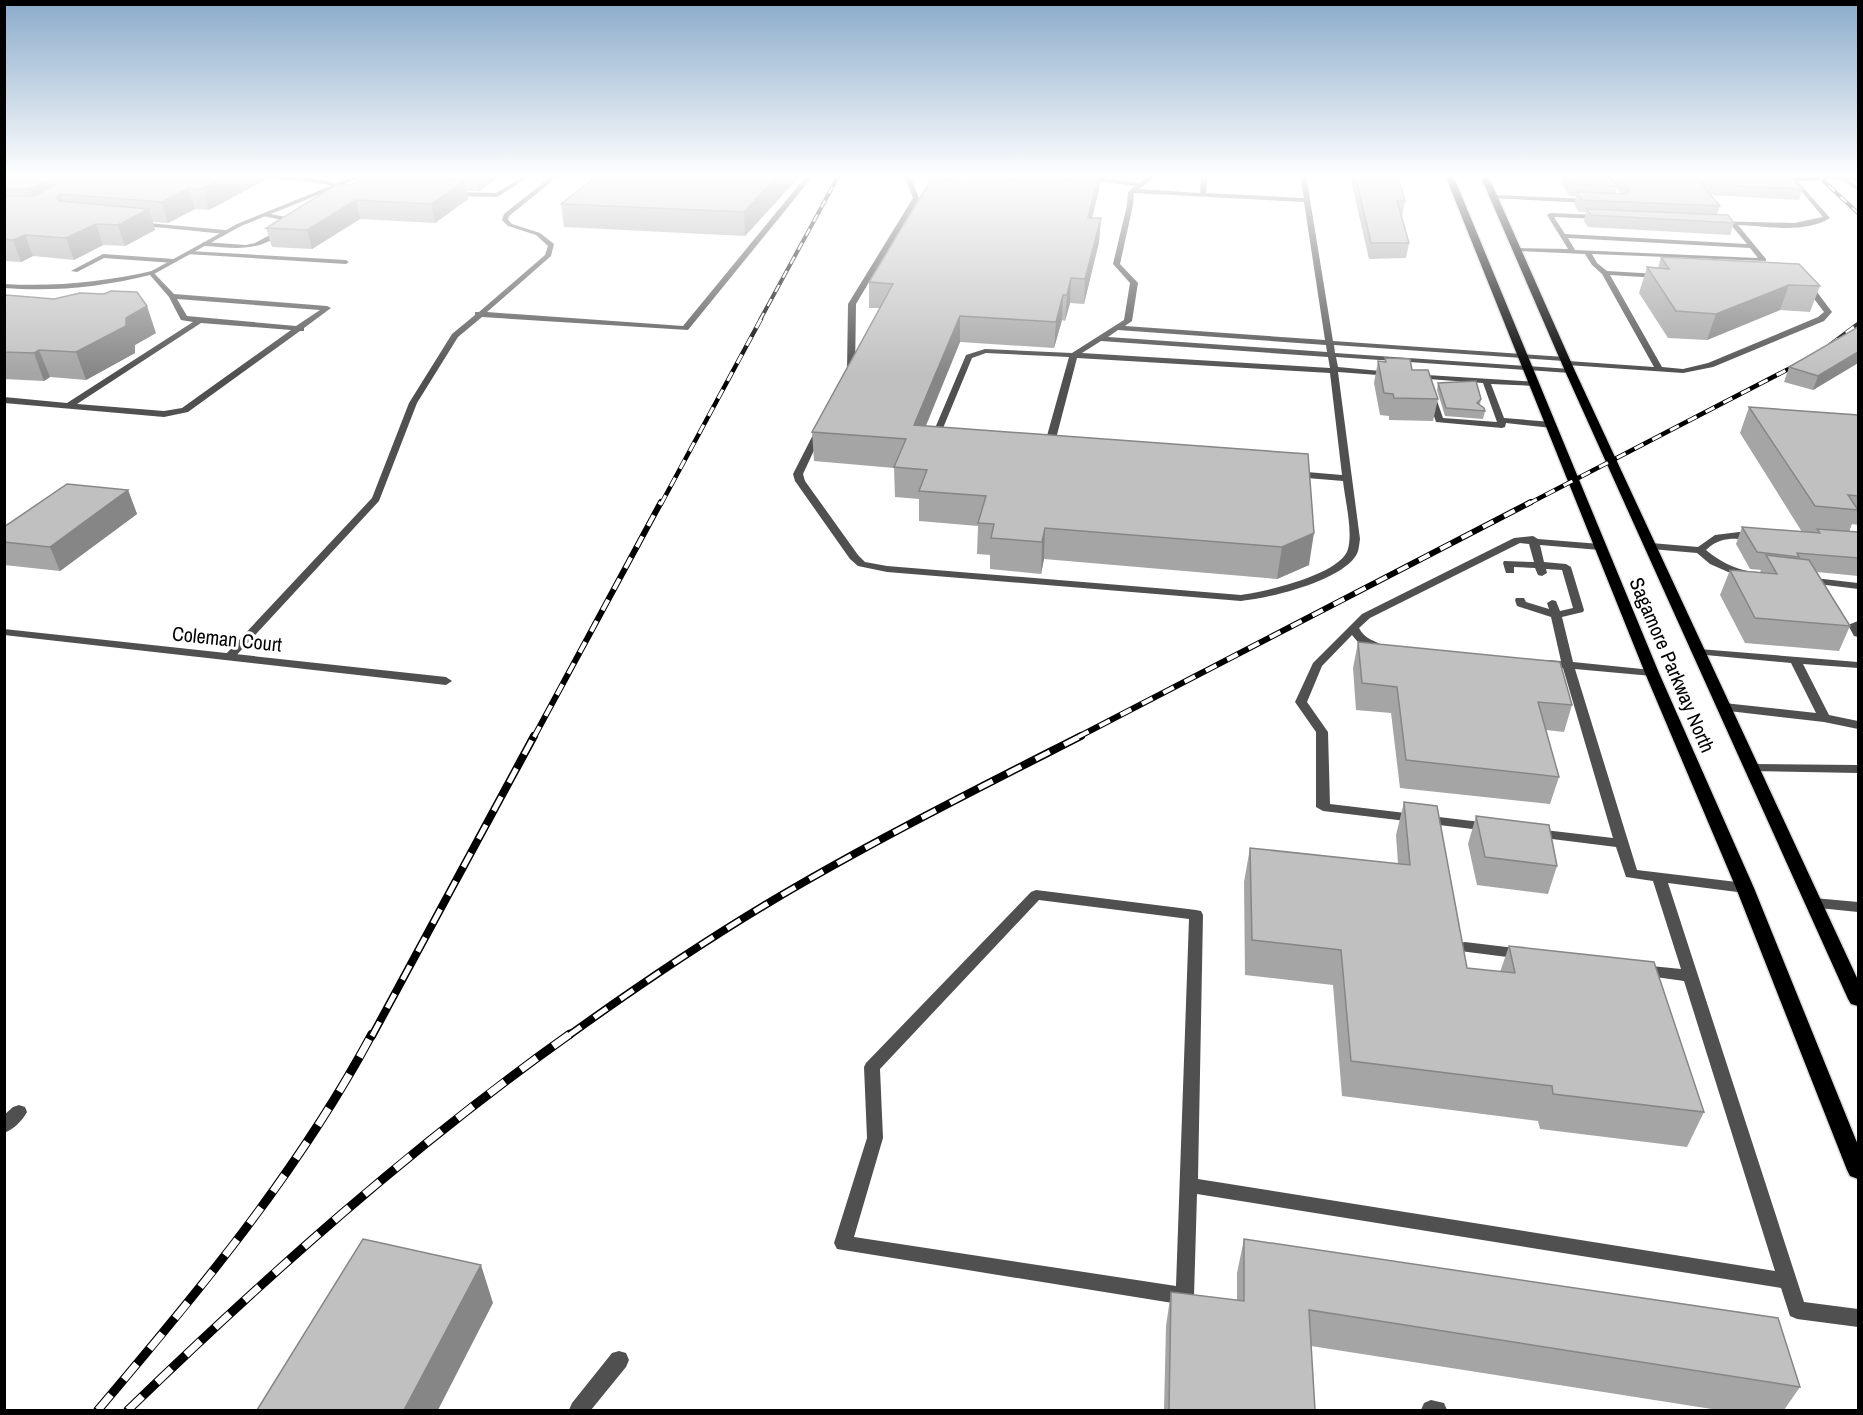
<svg xmlns="http://www.w3.org/2000/svg" width="1863" height="1415" viewBox="0 0 1863 1415" font-family="'Archivo Narrow',sans-serif">
  <style>
    .lines { fill: none; stroke-linecap: round; stroke-linejoin: round }
    .primary-casing { stroke: #dbdbdb; stroke-width: 3 }
    .lane { fill: #505050; fill-rule: evenodd }
    .street { fill: #505050; fill-rule: evenodd }
    .primary { fill: #000; fill-rule: evenodd }
    .rail-far4-casing { stroke: #000; stroke-width: 4 }
    .rail-far3-casing { stroke: #000; stroke-width: 4.5 }
    .rail-far2-casing { stroke: #000; stroke-width: 6 }
    .rail-far1-casing { stroke: #000; stroke-width: 8 }
    .rail-casing { stroke: #000; stroke-width: 9 }
    .rail-far4 { stroke: #fff; stroke-width: 2; stroke-dasharray: 8; stroke-linecap: butt }
    .rail-far3 { stroke: #fff; stroke-width: 3; stroke-dasharray: 10; stroke-linecap: butt }
    .rail-far2 { stroke: #fff; stroke-width: 4; stroke-dasharray: 12; stroke-linecap: butt }
    .rail-far1 { stroke: #fff; stroke-width: 5; stroke-dasharray: 16; stroke-linecap: butt }
    .rail { stroke: #fff; stroke-width: 7; stroke-dasharray: 20; stroke-linecap: butt }
    .wall { fill: #a5a5a5; fill-rule: evenodd }
    .shaded-wall { fill: #868686 }
    .building { fill: #c0c0c0; stroke: #868686; stroke-width: 1.5 }
    .labels { text-anchor: middle; stroke-width: 6; stroke-linejoin: round; paint-order: stroke }
    .street-label { font-size: 20px; fill: #000; stroke: #fff }
  </style>
  <rect width="100%" height="100%" fill="#fff"/>
  <g class="lines">
    <!-- primary casing -->
    <g class="primary-casing">
      <path id="primary" d="M1445,175H1453L1659,673L1754,888L1858,1145V1179L1850,1176L1847,1170L1736,888L1645,673Z
        M1480,175H1488L1575,371L1858,980V1006L1851,1004L1848,999L1565,371Z
        M1737,175H1855L1858,176V180L1832,178L1804,181Z"/>
    </g>
    <!-- lane -->
    <path class="lane" d="M232,175L312,178L354,187L351,189L312,182Z
      M519,175L529,177L497,197L453,196L450,194L453,192L496,193L522,177Z
      M553,175H560L509,216L508,220L512,224L540,233L554,244L551,256L487,312L683,326L807,175H814L688,330L482,317L458,337L417,403L379,501L233,659H225L223,657L225,655L372,498L409,403L452,334L475,315V312H479L545,255L548,246L536,235L508,226L502,220L504,214Z
      M904,175H910L919,198L856,304L855,371L851,378H845L844,376L847,371L848,304L913,198Z
      M1000,175L1101,178L1102,175H1108L1107,179L1140,183L1150,175H1158L1139,189L1200,193L1201,175H1207L1206,193L1304,198L1300,175H1306L1333,341L1565,357H1568V361L1654,367L1602,274L1592,265L1585,254L1516,251L1513,249L1514,248L1568,249L1547,215L1550,213L1599,215L1602,217L1599,219L1554,217L1565,234L1747,244L1731,225L1716,223V221L1794,223L1823,217L1791,179L1793,176L1830,218C1805,234 1767,226 1738,225L1766,259V261L1592,254L1597,263L1607,271L1658,274L1662,276L1658,278L1610,275L1662,367L1683,369L1708,363L1818,317L1824,312L1806,288H1801V284H1811L1832,312L1824,321L1713,367L1683,373L1567,365H1564V361L1334,345L1335,353L1570,369L1574,371L1570,373L1336,357L1338,367L1391,372L1395,374L1391,376L1338,372L1360,539C1359,545 1359,552 1355,557C1337,582 1270,598 1241,601L887,572L858,566L850,559L795,481L793,474L816,429H822L823,431L803,474L805,481L858,555L865,562L887,566L1241,595C1264,592 1342,574 1348,549C1353,531 1345,500 1343,481L1295,477L1290,474L1295,471L1342,475L1330,373L1077,358L1053,450L1048,453L1043,450L1069,357L986,353L972,358L941,433L943,440L939,443L936,442L933,433L966,355L985,349L1072,353L1124,320L1130,283L1113,264L1127,205L1128,192L1135,186L1104,182ZM1134,193L1304,202L1325,340L1125,326L1132,321L1138,283L1120,264L1133,205ZM1568,238L1750,248L1758,258L1575,250ZM1118,330L1326,345L1327,352L1108,337ZM1101,341L1328,357L1330,368L1082,353Z
      M1835,175L1849,180L1858,187V191L1845,182L1828,176Z
      M1493,195L1590,199L1593,201L1590,203L1491,198Z
      M265,213L297,219L300,221L297,223L263,216L262,215Z
      M137,222L225,230L228,232L225,234L135,225V223Z
      M281,229L286,230C258,253 238,248 204,246L201,244L204,242L246,245L255,243Z
      M189,251L346,260L349,262L346,264L187,254L186,253Z
      M103,254L174,259L177,261L174,263L104,258L77,272L71,271Z
      M152,271L174,294L327,306L331,308L304,328V331H300L188,412L164,417L4,403V397L67,403L193,322L181,320L169,297L150,275C101,287 55,292 4,288V284C55,287 102,282 152,271ZM177,299L320,310L296,326L187,316ZM201,323L291,330L182,408L164,411L77,404Z
      M1411,374L1538,382L1539,384L1535,386L1491,384L1504,418L1552,422L1556,425L1552,428L1506,423L1505,427L1502,428L1436,422L1427,395L1431,392L1435,395L1443,418L1497,422L1483,383L1414,378L1410,376Z
      M1739,532L1754,533L1759,536C1746,545 1727,530 1706,550C1719,561 1733,568 1751,572L1752,574L1747,577L1735,575L1710,564L1697,553L1651,549L1646,546L1651,543L1698,547L1715,535Z
      M1533,536L1538,539L1600,544L1605,547L1600,550L1540,545L1544,562L1566,564L1571,567L1584,610L1583,612L1562,617L1573,662L1652,670L1658,673L1652,676L1575,669L1637,870L1745,883L1750,885L1752,888L1750,891L1745,893L1668,883L1804,1302L1858,1309V1327L1797,1319L1790,1316L1781,1288L1197,1194L1194,1296L1192,1302L1185,1305L837,1249L834,1243L867,1138L864,1067L866,1063L1031,892L1036,890L1196,910L1201,911L1203,915L1198,1179L1775,1271L1684,981L1641,975L1636,974L1634,970L1636,966L1641,965L1681,969L1653,881L1626,877L1616,847L1536,837L1531,836L1529,833L1531,830L1536,829L1613,838L1563,668L1546,666L1540,663L1546,660L1561,661L1551,617L1517,606L1515,600L1516,598H1524L1526,602L1549,609L1547,603L1552,600L1556,601L1560,611L1573,608L1562,570L1546,569L1547,573L1542,576L1538,575L1535,568L1514,567V573H1506L1503,563L1504,561L1534,562L1529,544L1520,543L1370,618L1359,628C1365,640 1375,640 1385,647L1383,649C1370,651 1359,645 1352,635L1322,666L1307,702L1328,732L1330,804L1489,823L1494,824L1496,827L1494,830L1489,831L1323,811L1316,807V732L1295,702L1313,663L1362,614L1514,538ZM1039,900L1189,919L1176,1286L854,1237L883,1138L880,1069Z
      M1806,577L1858,583V589L1802,582L1801,580Z
      M1858,621V637L1854,636L1848,625Z
      M1699,649L1858,662V668L1803,664L1829,715L1858,721V729L1824,722L1720,710L1718,707L1724,703L1816,713L1791,663L1695,654L1693,652L1695,650Z
      M1752,764L1858,765V773L1748,771L1746,768L1748,765Z
      M1814,898L1858,902V912L1809,907L1807,903L1809,899Z
      M1465,942L1523,949L1528,950L1530,954L1528,958L1523,959L1460,951L1458,947L1460,943Z
      M19,1105L25,1107L27,1112C23,1120 13,1130 4,1133V1115L13,1107Z
      M619,1351L626,1353L629,1360L626,1367L591,1410H569L572,1403L612,1353Z
      M1431,1400L1444,1403L1447,1410H1421L1424,1403Z"/>
    <!-- street -->
    <path class="street" d="M358,175H367L241,226L154,274L148,273L237,224Z
      M4,629L446,677L452,681L446,685L4,635Z"/>
    <!-- primary -->
    <use href="#primary" class="primary"/>
    <!-- rail-far4 casing -->
    <g class="rail-far4-casing">
      <path id="rail-far4" d="M1817,175L1858,213
        M760,320L839,175"/>
    </g>
    <!-- rail-far3 casing -->
    <g class="rail-far3-casing">
      <path id="rail-far3" d="M1830,345L1858,324
        M661,504L761,319
        M1528,504L1802,362"/>
    </g>
    <!-- rail-far2 casing -->
    <g class="rail-far2-casing">
      <path id="rail-far2" d="M534,737L661,502
        M1078,737L1531,502"/>
    </g>
    <!-- rail-far1 casing -->
    <g class="rail-far1-casing">
      <path id="rail-far1" d="M372,1036L534,736
        M568,1036C632,990 697,946 765,905C867,844 975,790 1081,736"/>
    </g>
    <!-- rail casing -->
    <g class="rail-casing">
      <path id="rail" d="M98,1410C199,1291 298,1172 372,1034
        M128,1410C267,1276 412,1146 570,1034"/>
    </g>
    <!-- rail-far4 -->
    <use href="#rail-far4" class="rail-far4"/>
    <!-- rail-far3 -->
    <use href="#rail-far3" class="rail-far3"/>
    <!-- rail-far2 -->
    <use href="#rail-far2" class="rail-far2"/>
    <!-- rail-far1 -->
    <use href="#rail-far1" class="rail-far1"/>
    <!-- rail -->
    <use href="#rail" class="rail"/>
  </g>
  <!-- wall -->
  <path class="wall" d="M4,175H263L265,180L209,210L195,209L168,223L153,222L155,230L125,246L103,245L74,260L33,256L21,262L4,261Z
    M381,175H495L496,179L479,191H467L468,199L435,223L360,219L312,249L272,247L266,228L350,185L381,177Z
    M1072,175H1100L1099,190L1092,218H1101L1099,242L1084,304L1070,303L1065,321L1062,320L1054,348L960,342L926,426L1308,454L1309,565L1277,579L1044,559L1041,574L990,569V555L977,554L978,526L919,521V499L895,497L894,468L814,461L812,432L880,308H869V282L971,180L1070,181Z
    M1352,175H1397L1405,201L1402,216L1409,243L1406,258L1369,259L1351,180Z
    M1562,175H1609L1615,184L1618,175H1788L1802,189L1799,200L1711,195L1720,206L1717,214L1734,223L1730,235L1588,227L1584,221L1586,212H1579L1574,204L1576,196H1569L1561,182ZM1617,187L1621,193H1615Z
    M799,177L745,236L564,227L561,204Z
    M1661,257L1820,286L1810,312L1780,310L1707,340L1668,338L1639,293L1647,267L1658,268Z
    M4,296L156,333L135,345V353L86,380L50,377L44,381L4,379Z
    M1858,327V363L1813,390L1784,382L1789,367Z
    M1385,358L1412,370L1438,399L1433,421L1389,420V416L1380,415L1374,383L1378,361L1385,362Z
    M1438,383L1481,399L1480,405L1485,411L1483,419L1445,416L1437,390Z
    M1749,407L1858,415V525L1852,524L1849,532H1858V576L1817,572L1850,626L1839,651L1745,643L1720,595L1730,570L1760,572L1761,570L1750,569L1736,544L1742,527L1802,532L1740,433Z
    M128,490L137,514L60,571L4,565V527Z
    M1358,642L1572,705L1564,732L1546,730L1559,777L1550,804L1400,788L1391,713L1356,710L1353,668Z
    M1404,802L1467,968L1500,972L1509,946L1704,1112L1687,1147L1540,1129L1538,1121L1342,1096L1333,985L1245,975L1244,882L1250,848L1398,864L1396,835Z
    M1476,816L1557,866L1548,894L1477,885L1468,844Z
    M1244,1239L1800,1387L1784,1410H1718L1311,1346L1315,1410H1164L1166,1326L1171,1292L1237,1300V1273Z"/>
  <!-- shaded-wall -->
  <path class="shaded-wall" d="M58,175H84L60,194L67,215L37,210L29,189Z
    M230,175H263L265,180L209,210L203,189Z
    M478,175H495L496,179L479,191L476,176Z
    M778,175H798L799,177L745,236L744,212Z
    M1099,175H1100L1099,190L1086,241L1088,218Z
    M465,181L468,199L435,223L431,204Z
    M189,188L195,209L168,223L162,202Z
    M356,200L360,219L312,249L307,230Z
    M149,209L155,230L125,246L118,225Z
    M1101,218L1099,242L1084,304L1085,279Z
    M96,224L103,245L74,260L66,238Z
    M25,235L33,256L21,262L13,240Z
    M1071,278L1070,303L1065,321L1067,295Z
    M1789,285L1780,310L1707,340L1716,314Z
    M1063,295L1062,320L1054,348L1056,322Z
    M147,306L156,333L135,345V353L86,380L76,352L126,318Z
    M960,316V342L914,454V425Z
    M39,350L50,377L44,381L34,353Z
    M1858,352V363L1813,390L1818,376Z
    M128,490L137,514L60,571L50,547Z
    M1045,528L1044,559L1041,574L1042,542Z
    M1314,533L1309,565L1277,579L1282,547Z
    M481,1265L493,1303L438,1410H404Z"/>
  <!-- building -->
  <path class="building" d="M4,175H58L29,189L4,188Z
    M75,175H230L203,189L189,188L162,202L60,194L56,198L59,201L149,209L118,225L96,224L66,238L25,235L13,240L4,239V196H34Z
    M598,175H778L744,212L561,204Z
    M1072,175H1099L1088,218H1101L1085,279L1071,278L1067,295H1063L1056,322L960,316L914,425L1308,454L1314,533L1282,547L1045,528L1042,542L991,538L994,524L978,523L986,496L919,491L927,470L894,467L906,439L812,432L893,284L869,282L932,178L971,180L972,177L1070,181Z
    M1355,175H1397L1405,201H1397L1409,243H1371Z
    M1567,175H1609L1617,186L1572,184Z
    M1620,175L1694,176L1720,206L1582,200L1577,192L1627,194L1629,190Z
    M1697,175H1788L1802,189L1704,184Z
    M366,176L465,181L431,204L356,200L307,230L266,228L336,185H350Z
    M1587,209L1728,215L1734,223L1591,215Z
    M1661,257L1799,264L1820,286L1789,285L1716,314L1676,311L1647,267L1669,269Z
    M111,291L137,292L147,306L126,318V326L76,352L39,350L34,353L4,352V296L6,295L54,299L80,293L104,294Z
    M1858,327V352L1818,376L1789,367Z
    M1385,358L1410,359L1412,370H1428L1438,399L1394,398L1393,394L1384,393L1378,361L1386,362Z
    M1476,381L1481,399L1477,403L1484,408L1485,411L1446,408L1438,383Z
    M1749,407L1858,415V496L1848,495L1858,510L1815,506Z
    M67,484L128,490L50,547L4,542V527Z
    M1742,527L1820,533L1817,529L1858,532V558L1797,553L1799,557L1757,552Z
    M1766,555L1809,560L1850,626L1755,618L1730,570L1777,574Z
    M1358,642L1560,662L1572,705L1538,702L1559,777L1406,760L1397,687L1362,683Z
    M1404,802L1437,806L1467,968L1515,973L1509,946L1654,962L1704,1112L1553,1094L1552,1086L1351,1061L1341,950L1252,940L1250,848L1410,865Z
    M1476,816L1549,825L1557,866L1485,857Z
    M363,1239L481,1265L404,1410H257Z
    M1244,1239L1778,1318L1800,1387L1309,1310L1315,1410H1169L1171,1292L1244,1301Z"/>
  <!-- sky -->
  <linearGradient id="sky" x2="0" y2="1"><stop stop-color="#8aabca"/><stop offset="0.47" stop-color="#fff"/><stop offset="1" stop-color="#fff" stop-opacity="0"/></linearGradient>
  <rect width="1863" height="374" fill="url(#sky)"/>
  <g class="labels">
    <!-- street labels -->
    <g class="street-label">
      <text transform="translate(227 639) rotate(6)" y="7">Coleman Court</text>
      <text transform="translate(1672 665) rotate(67)" y="7">Sagamore Parkway North</text>
    </g>
  </g>
  <!-- border -->
  <rect width="1863" height="1415" fill="none" stroke="#000000" stroke-width="12"/>
</svg>
